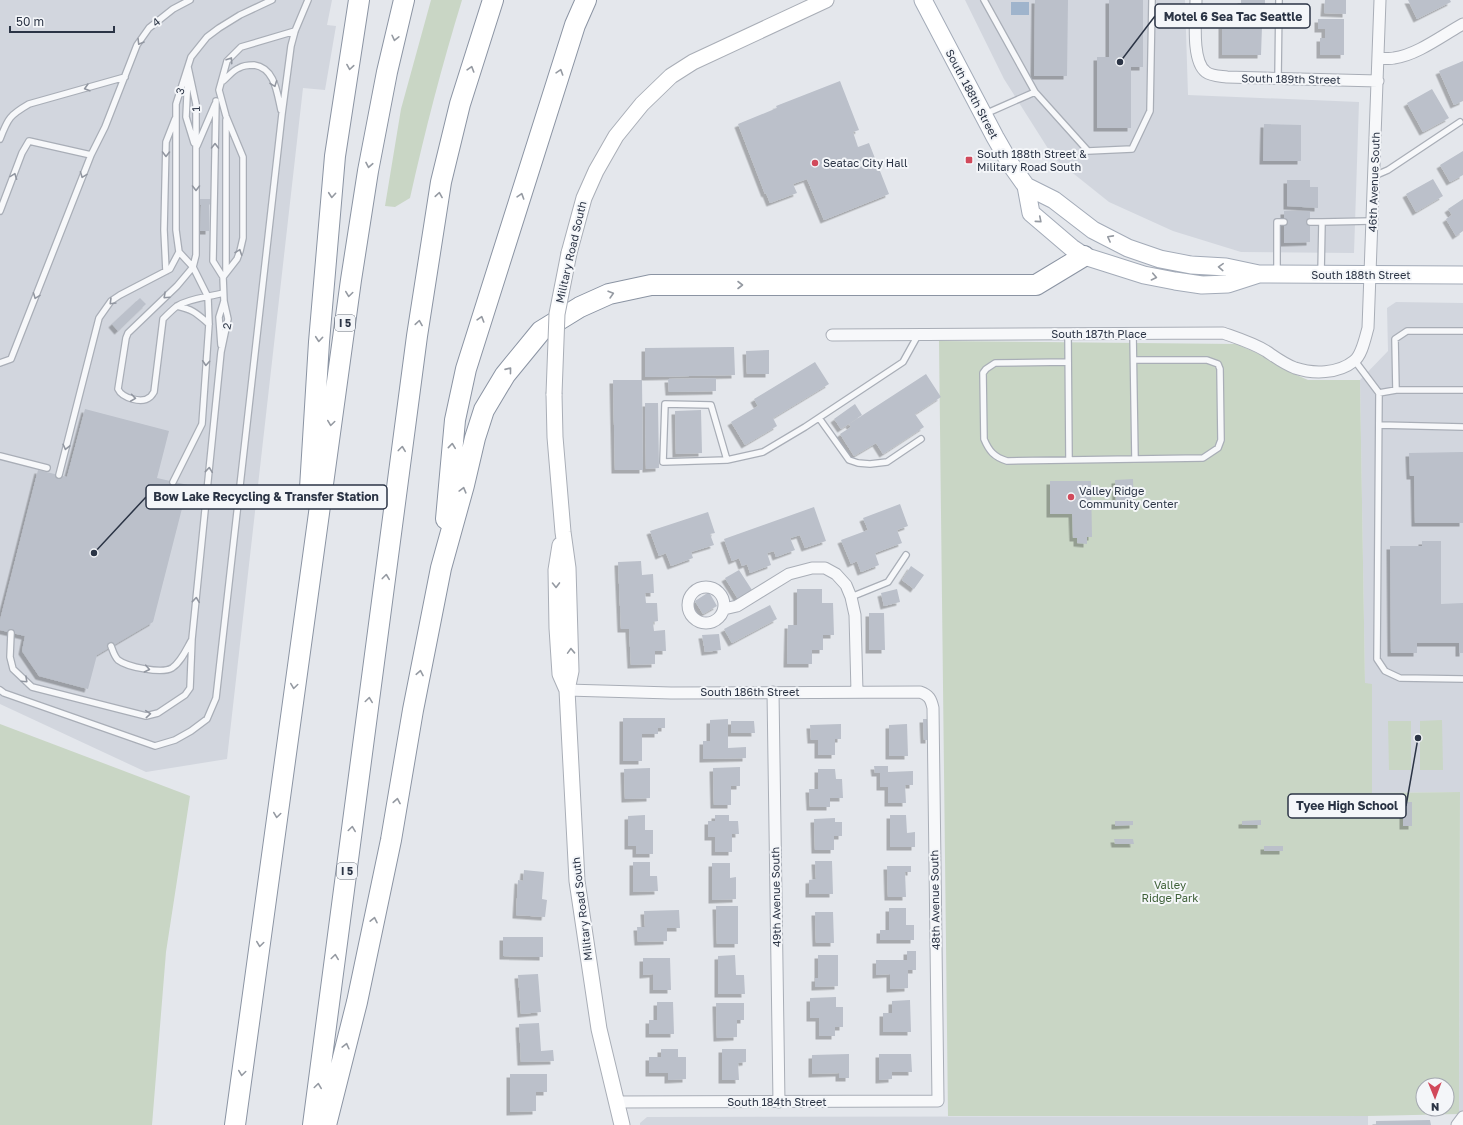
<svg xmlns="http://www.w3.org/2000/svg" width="1463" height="1125" viewBox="0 0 1463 1125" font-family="'Golos Text',sans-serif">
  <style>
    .built { fill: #d2d6de }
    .green { fill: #c9d6c5; fill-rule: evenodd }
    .water { fill: #9fb4cc }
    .building { fill: #bbc0ca; filter: url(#shadow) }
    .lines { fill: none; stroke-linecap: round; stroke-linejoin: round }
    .service-casing { stroke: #a9aeb7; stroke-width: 8 }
    .minor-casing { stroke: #a9aeb7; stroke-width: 13 }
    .secondary-casing { stroke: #a9aeb7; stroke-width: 17 }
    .primary-casing { stroke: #a3abb8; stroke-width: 19 }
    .motorway-casing { stroke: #8b94a3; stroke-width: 22 }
    .service { stroke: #f7f8fa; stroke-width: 5.5 }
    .minor { stroke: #f7f8fa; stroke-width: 11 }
    .secondary { stroke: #fff; stroke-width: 15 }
    .primary { stroke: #fff; stroke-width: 17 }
    .motorway { stroke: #fff; stroke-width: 20 }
    .secondary-bridge-casing { stroke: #a9aeb7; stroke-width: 17; stroke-linecap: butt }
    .secondary-bridge { stroke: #fff; stroke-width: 15 }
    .oneway { stroke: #959aa2 }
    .oneway2 { stroke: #9196a0 }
    .poi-dot { fill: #d1495b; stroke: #f4f6f9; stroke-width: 1.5 }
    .labels { text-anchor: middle; stroke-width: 4; stroke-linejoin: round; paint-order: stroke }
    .shield { fill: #f4f6f9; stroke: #676e7b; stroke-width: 1 }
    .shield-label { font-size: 10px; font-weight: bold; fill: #2b3445 }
    .street-label { font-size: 11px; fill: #2b3445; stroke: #f4f6f9 }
    .poi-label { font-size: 11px; fill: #2b3445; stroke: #f4f6f9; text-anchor: start }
    .park-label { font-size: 11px; fill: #3f6138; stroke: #f4f6f9 }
    .leader { fill: none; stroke: #2b3445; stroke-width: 1.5 }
    .callout-dot { fill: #2b3445; stroke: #f4f6f9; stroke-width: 1.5 }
    .callout { fill: #f4f6f9; stroke: #2b3445; stroke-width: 1.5 }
    .callout-label { font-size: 12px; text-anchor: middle; font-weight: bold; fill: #2b3445 }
  </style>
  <defs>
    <filter id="shadow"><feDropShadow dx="-3.5" dy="3.5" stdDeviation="0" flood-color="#0004"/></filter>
  </defs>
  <rect width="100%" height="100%" fill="#e4e7ec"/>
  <!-- built -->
  <path class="built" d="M0,0H332L327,25L336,26L325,90L303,88L227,759L146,772L0,704Z
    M965,0H1185L1188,95L1359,102L1354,253L1241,252L1173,231L1109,202L1054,158L1004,79Z
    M1396,302L1463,303V1114H1459L1460,792L1372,793V684H1365L1360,380L1388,351L1387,308Z
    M1368,1116V1125H640V1123L647,1117Z"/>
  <!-- green -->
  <path class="green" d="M431,0H462C442,65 425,131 410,198L395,207L385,206L401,109Z
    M939,341L1236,344L1259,354L1285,370L1308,380H1360L1365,683L1372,684V793L1460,792L1459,1114L1368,1116H948ZM1423,1085H1447V1109H1423Z
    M1442,720L1443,770H1420V721Z
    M1388,721H1411V770H1389Z
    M0,724L190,796L166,952L152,1125H0Z"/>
  <!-- water -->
  <path class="water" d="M1011,2H1029V15H1011Z"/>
  <!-- building -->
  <path class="building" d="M1035,0H1068L1067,76H1034Z
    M1109,0H1143V67H1131V128H1097V57H1109Z
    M1241,0H1265V14L1241,13Z
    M1325,0H1346V14L1324,13Z
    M1408,0H1450L1451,2L1417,19Z
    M1318,19H1344V55H1320V38H1325V29H1318Z
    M1222,25L1262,26L1261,55H1222Z
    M1463,61V101L1454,105L1439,71Z
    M840,81L859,130L853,132L858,147L869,143L889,194L824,220L807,179L793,184L797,193L770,203L766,193L765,194L738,124L777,108L776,106Z
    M1432,89L1449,118L1423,132L1407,103Z
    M1264,124L1301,125V161H1263Z
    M1463,151V175L1450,182L1440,165Z
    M1433,179L1443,196L1416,212L1406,194Z
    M1287,180H1310V187H1318V208L1287,206Z
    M199,199H210V204L209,205V231H200L201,205H199Z
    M1463,199V231L1456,236L1446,219L1452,215L1448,209Z
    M1284,211H1310V242L1284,243Z
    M140,298L146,304L118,331L112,324Z
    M734,347L735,375L645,377V348Z
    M769,350V374H747L746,351Z
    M815,362L829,384L773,418L777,426L745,445L731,422L758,406L754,399Z
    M926,374L941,397L915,414L924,427L883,454L876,443L854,456L840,434L851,427L849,424Z
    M716,378V391L669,392L668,379Z
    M613,380H642L643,470H615Z
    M645,403H658L659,468L646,469Z
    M855,404L862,415L841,429L834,419Z
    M85,409L169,431L157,478L188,485L153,622L97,655L88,689L39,676L22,651L25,636L0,630V620L38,470L67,477Z
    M701,410L702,453L676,454L675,411Z
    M1463,452V523H1415L1414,476H1410L1409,453Z
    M1133,479L1134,503L1116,504L1115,480Z
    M1050,481H1091L1092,537H1087V544L1077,543V538H1073L1072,514H1050Z
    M900,504L908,526L897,530L902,543L875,553L879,565L861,572L857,561L851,564L841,540L868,530L863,518Z
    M814,507L826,541L805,548L800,535L790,538L795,550L776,557L774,551L767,553L771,565L750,573L747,564L742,566L739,558L732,561L724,539Z
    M708,512L715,533L710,534L714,545L691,552L693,558L671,566L666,553L659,556L650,531Z
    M1422,541H1441V604L1463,603V653H1459V643H1417V653H1391L1390,546H1422Z
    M641,561L642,575L653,574L654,593H645L646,603H657L658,621L653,622L654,631L665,630L666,651H655V664L631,665L629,629H621L618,562Z
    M911,566L924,575L914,589L902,580Z
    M739,570L752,590L738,599L725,578Z
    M797,589H822V603H833L834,635H823V650H812V664H787L788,625H797Z
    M897,589L900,602L884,606L881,593Z
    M709,592L717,606L703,614L695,601Z
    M770,605L777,619L732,643L724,629Z
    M869,613H884L885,650H869Z
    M719,634L721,650L705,652L702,635Z
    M623,718H665V728H658V734H642V761H623Z
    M728,719V748L746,747V758L703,759V741H710V720Z
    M923,719H929V740H924Z
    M731,721H754L755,733H731Z
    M841,724V739H835V755H818V740H811L810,725Z
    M907,724L908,756H889V725Z
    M874,766H888V772L913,771V785H905L906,803H888V787H880V773H875Z
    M740,767V786H731V805H714L713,768Z
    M650,768V798L625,799L624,769Z
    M818,769H835L836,779H842L843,798H830V807H810L809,789H818Z
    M1403,802H1412V826H1403Z
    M645,815V830H653V854H636V846H628V816Z
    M715,815H729V821H738L739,834H732V852H715V837H708V821H715Z
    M890,815H906L907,833L915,832V847H890Z
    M835,818V822H842V836H834V850H815L814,819Z
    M1261,820V825H1242V821Z
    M1115,821H1133V825L1115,826Z
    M1114,839H1133L1134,844H1115Z
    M1264,846H1283V851H1264Z
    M815,861H832L833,894H809V880L816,879Z
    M633,862H650V876H657L658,891L633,892Z
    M712,863H730V878L736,877V899L712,900Z
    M887,866H911V872H905L906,897H888Z
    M524,870L544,872L542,899L547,900L545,917L516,915L518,880L523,881Z
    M716,906H738V944H717Z
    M889,908H906V925H914V940H880V930H889Z
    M679,910L680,928H667V941L638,942L637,927H645L644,911Z
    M815,912H833L834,943H816Z
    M503,937H543V957L503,956Z
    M907,951H916V970H908V988L890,989V974L876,975V960H907Z
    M735,955L736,975H744L745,994H718V956Z
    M818,955H838V986L815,987V978H818Z
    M643,958H670L671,990H653V974L643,975Z
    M538,974L541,1012L521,1014L518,975Z
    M836,997V1007H843V1027H835V1036H819V1018H810V998Z
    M910,1000L911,1032H883V1013H892V1001Z
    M657,1002H673L674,1034H649V1020H657Z
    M716,1003H744V1020H737V1037L717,1038Z
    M539,1023L541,1051L553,1050L554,1061L521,1062L519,1024Z
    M661,1049H678V1057H686V1079L668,1080V1073H649V1057H661Z
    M722,1049H746V1062L738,1063L739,1080H722Z
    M849,1054V1078H839V1073L812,1074V1055Z
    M879,1054H911L912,1072H892V1079L879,1080Z
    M510,1074H547V1092H536V1111L510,1112Z
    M1430,1120L1431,1125H1376V1121Z"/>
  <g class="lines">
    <!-- service casing -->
    <g class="service-casing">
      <path id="service" d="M984,0L1035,92L1088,151L1132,149L1150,111L1152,0
        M188,67L196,104V255L193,267L177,286L128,333L126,338L118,389C122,398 142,404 150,397C151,397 153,393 154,392L163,319C167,315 172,310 177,306C190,298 209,297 223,293
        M188,75L186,117L194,143
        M1278,78L1279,0
        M223,81C228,77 233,70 239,68C244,65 249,65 254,65C275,68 277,93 281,110
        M216,101L213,261L223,277
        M985,114L1035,92
        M226,120V273
        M0,139C8,118 10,115 29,104L125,77
        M197,146L215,104
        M1374,176L1388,170L1460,122
        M0,211L22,153L29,141L91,155
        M1310,222H1322
        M166,271L164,230L166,142L175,119
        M1277,273V222H1284
        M1321,273L1322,222L1372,221
        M177,306C194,310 196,313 209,324
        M1068,334L1069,460
        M221,345L219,317L224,301
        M1134,360H1207L1218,364L1220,369L1221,440L1218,448L1203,458L1135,459
        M1355,361L1379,393L1377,659L1385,671L1400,678L1463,679
        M1068,362L995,363L986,369L983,373L984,439C989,451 994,457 1007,461L1135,459L1133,334
        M0,363L11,359L91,155L105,127L137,45L149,28L173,9L190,0
        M1396,390L1395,339L1407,331H1463
        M1379,393L1396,390H1463
        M819,418L849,460L858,463L870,464L887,462L921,439
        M1379,425L1463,427
        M0,456L47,468
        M727,460L711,405L665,404L663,462L727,460L763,452L805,427L903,362L918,335
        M59,475L99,318L111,301L120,295L170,269L179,252L176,230V104L191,57L207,37L219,28L240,15L272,0
        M173,482L202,424L209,324L208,297L193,267L179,252
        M851,597L888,582L906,555
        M11,633L10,657L13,669L32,687L146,716L158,713L185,695L190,688L192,639L221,352L228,319L224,301L223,277L237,259L240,251L243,238V157L226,116L219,90L227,61L241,47L295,31
        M111,646C113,651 114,656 118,660C127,667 162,674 172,668C181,662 186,650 191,641
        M0,690L4,693L155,746L175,740L191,731L207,719L216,698L282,114L291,46L295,31L308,0"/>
    </g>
    <!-- minor casing -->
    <g class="minor-casing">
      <path id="minor" d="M1196,0C1196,17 1191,61 1206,72C1211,76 1220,76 1227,77L1378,81
        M1378,58C1383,58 1389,59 1394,58C1417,55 1443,35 1463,24
        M832,335L1223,333C1237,338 1253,343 1266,351C1275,357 1284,364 1295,368C1313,374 1338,374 1354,361C1362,355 1365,338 1368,328L1380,0
        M688 605a18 18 0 1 1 36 0a18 18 0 1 1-36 0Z
        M724,609L737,606L789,574L812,568H825L836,574L846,585L851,597L855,615L857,692
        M567,690L671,693L920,692C929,695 931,699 933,708L938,1101L616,1102
        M773,692L779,1102
        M1457,1125L1463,1117"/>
    </g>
    <!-- secondary casing -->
    <g class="secondary-casing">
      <path id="secondary" d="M569,253L584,198L596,171L616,136L642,104L671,76L693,62L826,0
        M554,394L555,437L563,532L568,568L571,671L567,690L577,881L599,1029L622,1125
        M560,545L556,570L557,628L560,674L567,690"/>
    </g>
    <!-- primary casing -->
    <g class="primary-casing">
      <path id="primary" d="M923,0L995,137L1011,165L1026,186L1054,200L1093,230L1128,248L1160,259L1191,265L1226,267L1259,274L1463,275
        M1026,186L1031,213L1072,248L1084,256L1144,275L1175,281L1202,285L1228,284L1259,274"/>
    </g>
    <!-- motorway casing -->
    <g class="motorway-casing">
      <path id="motorway" d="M310,488L319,342L335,156L359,0
        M446,519L455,420L466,369L575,25L586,0
        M235,1125L351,280L368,171L387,72L404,0
        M313,1125L417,336L441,182L460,104L493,0
        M326,1125L357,1002L391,840L413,710L441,568L464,485L475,438L484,410L505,375L541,331L580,307L609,294L651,285H1036L1084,256"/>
    </g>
    <!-- service -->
    <use href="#service" class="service"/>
    <!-- minor -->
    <use href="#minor" class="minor"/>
    <!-- secondary -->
    <use href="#secondary" class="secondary"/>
    <!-- primary -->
    <use href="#primary" class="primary"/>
    <!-- motorway -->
    <use href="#motorway" class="motorway"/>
    <!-- secondary-bridge casing -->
    <g class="secondary-bridge-casing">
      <path id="secondary-bridge" d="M554,394L557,314L569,253"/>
    </g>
    <!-- secondary-bridge -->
    <use href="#secondary-bridge" class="secondary-bridge"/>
  </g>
  <!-- one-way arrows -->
  <defs><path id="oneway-chevron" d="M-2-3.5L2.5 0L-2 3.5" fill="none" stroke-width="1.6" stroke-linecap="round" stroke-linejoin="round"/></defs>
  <g class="oneway">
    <use href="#oneway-chevron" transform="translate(395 38) rotate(103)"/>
    <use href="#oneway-chevron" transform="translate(350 67) rotate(99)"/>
    <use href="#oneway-chevron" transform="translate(471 69) rotate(-73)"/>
    <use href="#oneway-chevron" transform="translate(560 72) rotate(-72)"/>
    <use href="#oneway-chevron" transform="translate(369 165) rotate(101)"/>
    <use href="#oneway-chevron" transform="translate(332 195) rotate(95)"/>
    <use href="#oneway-chevron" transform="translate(439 195) rotate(-81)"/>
    <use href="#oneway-chevron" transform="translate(521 196) rotate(-72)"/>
    <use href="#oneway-chevron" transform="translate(1039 220) rotate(40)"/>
    <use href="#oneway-chevron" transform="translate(1110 238) rotate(-152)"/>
    <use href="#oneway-chevron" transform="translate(1221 267) rotate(-177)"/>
    <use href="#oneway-chevron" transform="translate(1154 277) rotate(12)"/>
    <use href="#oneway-chevron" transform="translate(740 285)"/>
    <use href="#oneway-chevron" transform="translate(349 294) rotate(98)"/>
    <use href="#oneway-chevron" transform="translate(611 294) rotate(-16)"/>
    <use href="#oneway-chevron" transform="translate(481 319) rotate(-73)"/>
    <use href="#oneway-chevron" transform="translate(419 323) rotate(-81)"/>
    <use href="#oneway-chevron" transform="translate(319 339) rotate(95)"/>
    <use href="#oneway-chevron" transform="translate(509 370) rotate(-51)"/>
    <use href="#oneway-chevron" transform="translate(331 423) rotate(98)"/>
    <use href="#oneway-chevron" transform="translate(452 446) rotate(-84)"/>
    <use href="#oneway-chevron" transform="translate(402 449) rotate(-83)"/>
    <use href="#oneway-chevron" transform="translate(463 490) rotate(-75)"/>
    <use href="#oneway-chevron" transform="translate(386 577) rotate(-83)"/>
    <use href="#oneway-chevron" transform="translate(556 585) rotate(89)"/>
    <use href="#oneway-chevron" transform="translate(571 651) rotate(-92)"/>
    <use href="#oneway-chevron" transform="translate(420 673) rotate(-79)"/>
    <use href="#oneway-chevron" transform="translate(294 686) rotate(98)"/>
    <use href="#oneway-chevron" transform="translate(369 700) rotate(-82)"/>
    <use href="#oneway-chevron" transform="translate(397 801) rotate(-80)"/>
    <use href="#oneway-chevron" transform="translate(277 815) rotate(98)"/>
    <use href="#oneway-chevron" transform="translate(352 829) rotate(-82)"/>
    <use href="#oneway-chevron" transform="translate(374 920) rotate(-78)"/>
    <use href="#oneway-chevron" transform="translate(260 944) rotate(98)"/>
    <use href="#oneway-chevron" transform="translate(335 957) rotate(-82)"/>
    <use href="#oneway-chevron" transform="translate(346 1046) rotate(-76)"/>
    <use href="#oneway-chevron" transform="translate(242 1073) rotate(98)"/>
    <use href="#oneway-chevron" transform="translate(318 1086) rotate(-82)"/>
  </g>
  <g class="oneway2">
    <use href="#oneway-chevron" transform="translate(140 42) rotate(121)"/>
    <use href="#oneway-chevron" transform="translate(230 60) rotate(-56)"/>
    <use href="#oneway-chevron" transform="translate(274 84) rotate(69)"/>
    <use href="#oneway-chevron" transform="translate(87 88) rotate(164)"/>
    <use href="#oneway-chevron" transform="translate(215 146) rotate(-89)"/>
    <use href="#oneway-chevron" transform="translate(166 154) rotate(91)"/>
    <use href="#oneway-chevron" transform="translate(83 175) rotate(111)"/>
    <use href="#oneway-chevron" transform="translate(14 176) rotate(-69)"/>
    <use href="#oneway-chevron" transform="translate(196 188) rotate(90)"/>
    <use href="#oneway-chevron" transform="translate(239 252) rotate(-70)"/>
    <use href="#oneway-chevron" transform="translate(36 296) rotate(111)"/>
    <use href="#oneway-chevron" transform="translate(166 296) rotate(137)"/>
    <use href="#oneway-chevron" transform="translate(112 302) rotate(135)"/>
    <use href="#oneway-chevron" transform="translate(206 363) rotate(94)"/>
    <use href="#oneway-chevron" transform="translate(133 398) rotate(8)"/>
    <use href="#oneway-chevron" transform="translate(66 447) rotate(104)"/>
    <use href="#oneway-chevron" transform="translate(209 470) rotate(-84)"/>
    <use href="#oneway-chevron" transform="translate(196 600) rotate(-84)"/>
    <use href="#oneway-chevron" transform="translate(147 669) rotate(12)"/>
    <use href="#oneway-chevron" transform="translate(25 680) rotate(43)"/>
    <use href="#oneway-chevron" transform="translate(148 714) rotate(-5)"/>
  </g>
  <!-- markers -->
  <g class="poi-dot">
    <rect x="965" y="156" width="8" height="8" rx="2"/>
    <circle cx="815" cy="163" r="4"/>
    <circle cx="1071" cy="497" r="4"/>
  </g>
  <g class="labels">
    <!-- shield labels -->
    <g class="shield">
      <rect x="335" y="315" width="20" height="16" rx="3"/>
      <rect x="337" y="863" width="20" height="16" rx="3"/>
    </g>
    <g class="shield-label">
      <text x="345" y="327">I 5</text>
      <text x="347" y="875">I 5</text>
    </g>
    <!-- street labels -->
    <g class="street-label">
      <text transform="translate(156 22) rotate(-39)" y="4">4</text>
      <text transform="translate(1291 79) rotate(1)" y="4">South 189th Street</text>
      <text transform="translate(180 91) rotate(-73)" y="4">3</text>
      <text transform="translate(972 94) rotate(62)" y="4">South 188th Street</text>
      <text transform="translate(196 109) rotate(-92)" y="4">1</text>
      <text transform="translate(1374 182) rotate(-88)" y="4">46th Avenue South</text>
      <text transform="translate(571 252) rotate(-77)" y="4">Military Road South</text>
      <text x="1361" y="279">South 188th Street</text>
      <text transform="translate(227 326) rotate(-79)" y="4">2</text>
      <text x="1099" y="338">South 187th Place</text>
      <text x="750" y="696">South 186th Street</text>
      <text transform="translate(776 897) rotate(-91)" y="4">49th Avenue South</text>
      <text transform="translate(935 900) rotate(-91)" y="4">48th Avenue South</text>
      <text transform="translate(582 909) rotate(-97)" y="4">Military Road South</text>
      <text x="777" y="1106">South 184th Street</text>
    </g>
    <!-- poi labels -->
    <g class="poi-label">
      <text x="977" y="158">South 188th Street &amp;<tspan x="977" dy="13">Military Road South</tspan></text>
      <text x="823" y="167">Seatac City Hall</text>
      <text x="1079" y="495">Valley Ridge<tspan x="1079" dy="13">Community Center</tspan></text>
    </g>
    <!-- park labels -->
    <g class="park-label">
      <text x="1170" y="889">Valley<tspan x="1170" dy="13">Ridge Park</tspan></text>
    </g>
  </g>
  <!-- callouts -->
  <path class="leader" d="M1120 62L1155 16M94 553L146 497M1418 738L1406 806"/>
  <g class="callout-dot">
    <circle cx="1120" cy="62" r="4"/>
    <circle cx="94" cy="553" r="4"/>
    <circle cx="1418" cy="738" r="4"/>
  </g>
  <g class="callout">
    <rect x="1155" y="4" width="155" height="24" rx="4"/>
    <rect x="146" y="485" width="241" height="24" rx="4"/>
    <rect x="1288" y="794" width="118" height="24" rx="4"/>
  </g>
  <g class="callout-label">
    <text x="1233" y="21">Motel 6 Sea Tac Seattle</text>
    <text x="266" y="501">Bow Lake Recycling &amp; Transfer Station</text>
    <text x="1347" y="810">Tyee High School</text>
  </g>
  <!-- north arrow -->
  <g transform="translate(1435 1097) rotate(179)"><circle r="19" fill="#f4f6f9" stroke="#a4a8b1"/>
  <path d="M0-3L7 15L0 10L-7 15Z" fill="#d1495b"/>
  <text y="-6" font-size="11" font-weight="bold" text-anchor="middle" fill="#2b3445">N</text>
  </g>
  <!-- scale -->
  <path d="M10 26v6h104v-6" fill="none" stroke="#2b3445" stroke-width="2"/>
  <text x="16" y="26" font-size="12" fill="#2b3445" stroke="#f4f6f9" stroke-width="3" paint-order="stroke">50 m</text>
</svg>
